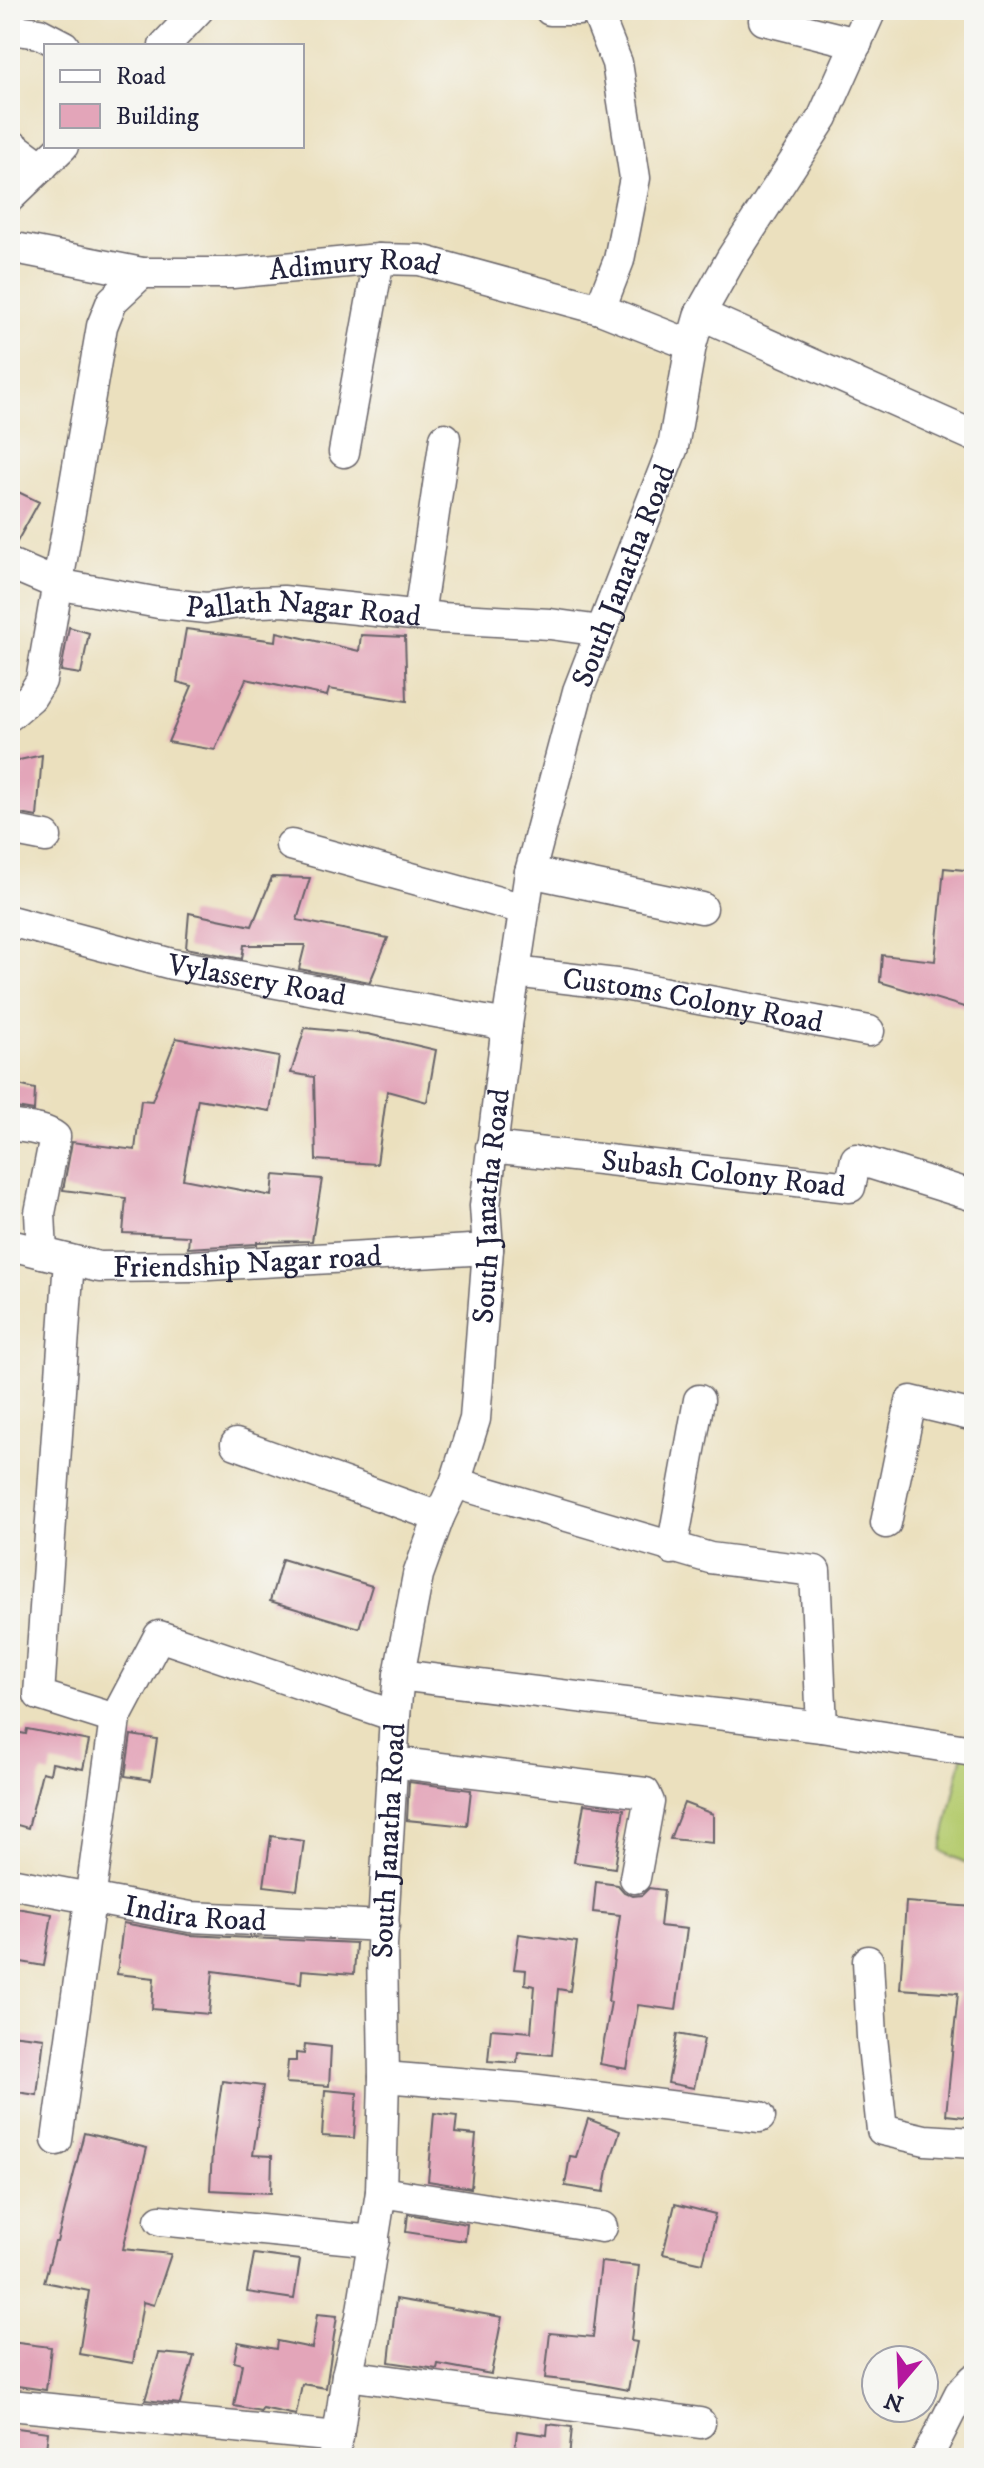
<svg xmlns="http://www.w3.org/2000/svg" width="984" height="2468" viewBox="0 0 984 2468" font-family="'IM FELL DW Pica',serif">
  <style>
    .green { fill: #b6cc71; stroke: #6c7756; stroke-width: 2 }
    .building { fill: #e3a5b9 }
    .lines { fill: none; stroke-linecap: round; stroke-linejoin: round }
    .minor-casing { stroke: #686469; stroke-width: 33 }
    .minor { stroke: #fff; stroke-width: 30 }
    .labels { text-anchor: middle; stroke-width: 7; stroke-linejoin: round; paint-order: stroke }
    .street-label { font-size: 30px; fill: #22223b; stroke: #f6f6f2 }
  </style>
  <rect width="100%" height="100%" fill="#f6f6f2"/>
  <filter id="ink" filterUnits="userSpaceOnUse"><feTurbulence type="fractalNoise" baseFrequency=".0125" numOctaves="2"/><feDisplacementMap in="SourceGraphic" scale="16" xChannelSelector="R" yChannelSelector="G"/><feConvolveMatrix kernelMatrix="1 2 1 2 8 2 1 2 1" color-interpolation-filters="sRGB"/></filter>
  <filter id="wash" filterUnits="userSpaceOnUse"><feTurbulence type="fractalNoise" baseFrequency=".006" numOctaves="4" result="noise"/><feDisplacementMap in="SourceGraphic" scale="32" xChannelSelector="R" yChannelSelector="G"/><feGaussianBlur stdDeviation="1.8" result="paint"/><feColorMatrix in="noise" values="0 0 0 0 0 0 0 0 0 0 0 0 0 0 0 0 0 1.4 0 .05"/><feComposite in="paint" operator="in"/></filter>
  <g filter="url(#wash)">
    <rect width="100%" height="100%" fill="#ebe0be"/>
    <!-- green -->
    <path class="green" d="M974,1704V1867L941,1851Z"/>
    <g id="blocks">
      <!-- building -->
      <path class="building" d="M10,488L39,502L14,547L10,546Z
        M69,627L89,633L81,674L61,671Z
        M186,629L276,641L277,632L359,651L361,635L405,637L407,701L329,689L327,696L246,679L215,750L168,742L192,686L177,682Z
        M42,755L37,817L10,812V762Z
        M944,868L974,871V1010L880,982L882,955L935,961Z
        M272,877L310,878L297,920L388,938L370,982L299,969L305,945H244L242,959L186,948L189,913L252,926Z
        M305,1028L368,1034L436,1050L427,1102L387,1091L377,1164L316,1160L314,1077L291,1073Z
        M176,1038L279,1057L270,1111L198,1099L183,1179L272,1196L274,1175L322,1179L312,1241L257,1242V1244L188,1248L189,1236L123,1233L126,1198L63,1190L72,1142L135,1150L141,1100L152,1101Z
        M10,1083L35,1089L34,1111L10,1107Z
        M282,1559L372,1586L359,1628L270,1601Z
        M27,1729L89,1741L83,1769L52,1763L50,1774L42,1772L28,1828L10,1823V1731L26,1734Z
        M131,1735L157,1739L151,1780L125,1776Z
        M409,1782L471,1790L467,1826L407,1820Z
        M684,1803L713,1814V1843L670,1839Z
        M584,1804L624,1809L615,1868L574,1862Z
        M271,1836L304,1841L297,1890L264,1886Z
        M596,1882L618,1885L624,1892L633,1896L642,1895L649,1888L664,1890L660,1926L687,1929L676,2010L638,2005L627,2069L600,2064L611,2002L608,2001L620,1915L593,1912Z
        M906,1902L974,1907V2118L946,2115L958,1993L900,1989Z
        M10,1907L52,1914L44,1966L10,1960Z
        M123,1923L189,1935L356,1943L354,1974L302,1970L301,1983L213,1971L209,2014L152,2009L154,1978L117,1974Z
        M519,1934L577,1942L570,1991L558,1989L552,2055L518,2052L517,2063L488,2061L491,2029L531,2032L535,1986L525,1984L526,1970L514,1969Z
        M10,2034L44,2038L37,2095L10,2091Z
        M677,2034L704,2039L694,2088L668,2083Z
        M305,2044L331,2047L329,2086L286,2083L288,2061H296V2053L304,2054Z
        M222,2081L263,2086L253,2155L272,2156L271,2193L210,2190L212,2151Z
        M325,2090L357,2093L354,2138L322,2136Z
        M434,2113L457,2116L455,2133L476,2135L471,2188L428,2181Z
        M588,2119L620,2131L609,2165L604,2192L565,2186L570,2156L576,2157Z
        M84,2133L147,2148L123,2249L171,2254L154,2305L143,2302L133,2363L79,2354L89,2291L44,2282L55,2242H57Z
        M675,2204L715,2214L703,2263L663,2254Z
        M408,2214L467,2224L465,2241L406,2232Z
        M254,2254L300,2260L294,2299L247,2292Z
        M601,2262L639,2266L631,2341L637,2342L628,2390L591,2383L545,2378L550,2333L593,2337Z
        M396,2299L502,2317L491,2374L438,2364L437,2369L389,2362Z
        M317,2314L337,2316L326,2388L302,2384L296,2415L262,2408L261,2411L234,2406L242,2364L234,2362L238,2342L276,2349L277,2341L312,2348Z
        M10,2342L51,2347L46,2390L10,2385Z
        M159,2353L194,2356L180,2404L145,2400Z
        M548,2424L572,2427L569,2458H514L517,2431L547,2435Z
        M10,2427L48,2432L45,2458H10Z"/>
    </g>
  </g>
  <g filter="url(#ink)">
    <use href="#blocks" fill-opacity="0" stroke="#686469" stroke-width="2"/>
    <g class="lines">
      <!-- minor casing -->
      <g class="minor-casing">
        <g id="minor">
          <path d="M550,10H579"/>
          <path d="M596,10L617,63L635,178L619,260L600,309"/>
          <path d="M764,20L857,43"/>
          <path d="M10,29L39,33L64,46"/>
          <path d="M164,46L198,10"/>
          <path d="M12,145L42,167"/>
          <path d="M10,197L63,146"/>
          <path id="s1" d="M10,247L142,273H232L379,259L420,260L600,309L691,345"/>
          <path d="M700,314L974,436"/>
          <path d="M344,452L379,259"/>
          <path id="s2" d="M10,564L57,584L159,603L206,608L239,603L283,601L441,618L550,624L601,631"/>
          <path d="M419,615L445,438"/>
          <path d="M10,715L31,697L41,681L102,326L112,301L142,273"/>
          <path d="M10,830L46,837"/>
          <path d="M291,845L524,909"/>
          <path d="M530,872L702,908"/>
          <path id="s3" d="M10,921L172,964L507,1025"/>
          <path id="s4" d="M515,972L624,985L869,1031"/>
          <path d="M10,1125C25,1128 43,1128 55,1137L40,1213L42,1253"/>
          <path id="s5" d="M491,1147L850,1187L856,1159L974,1196"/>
          <path id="s6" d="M10,1245L99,1267L192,1266L488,1249"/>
          <path d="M69,1260L39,1695L115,1719L159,1636L395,1716"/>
          <path d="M236,1444L439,1517"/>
          <path d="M455,1483L710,1558L815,1571L822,1727"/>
          <path d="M886,1523L911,1401L974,1416"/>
          <path d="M672,1549L699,1400"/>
          <path d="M399,1675L822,1727L966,1750"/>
          <path d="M392,1762L645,1793L649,1802L635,1878"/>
          <path id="s7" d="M10,1883L190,1917L384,1926"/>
          <path d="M868,1961L872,2037L882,2130L925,2140L974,2143"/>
          <path d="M384,2077L521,2088L760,2117"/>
          <path d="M57,2140L115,1719"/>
          <path d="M381,2192L602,2227"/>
          <path d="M160,2220L374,2241"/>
          <path d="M347,2375L700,2423"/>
          <path d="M10,2405L338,2437"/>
          <path id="s8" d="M333,2458L338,2437L347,2375L361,2317L381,2192L384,2077L382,1945L395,1716L399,1675L418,1575L439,1517L455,1483L475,1419L488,1249L485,1206L507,1025L530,872L578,691L673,447L691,345L700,314L731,259L823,117L871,10"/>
          <path d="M927,2458L960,2393L974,2379"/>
        </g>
      </g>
      <!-- minor -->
      <use href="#minor" class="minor"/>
    </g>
  </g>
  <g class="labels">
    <!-- street labels -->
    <g class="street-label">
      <text dy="10" stroke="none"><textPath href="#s1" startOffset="348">Adimury Road</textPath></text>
      <text dy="10" stroke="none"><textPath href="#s8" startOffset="1918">South Janatha Road</textPath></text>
      <text dy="10" stroke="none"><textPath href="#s2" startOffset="300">Pallath Nagar Road</textPath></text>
      <text dy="10" stroke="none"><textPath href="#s3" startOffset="254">Vylassery Road</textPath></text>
      <text dy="10" stroke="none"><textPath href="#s4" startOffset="180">Customs Colony Road</textPath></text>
      <text dy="10" stroke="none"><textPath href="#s5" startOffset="234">Subash Colony Road</textPath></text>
      <text dy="10" stroke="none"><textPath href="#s8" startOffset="1270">South Janatha Road</textPath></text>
      <text dy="10" stroke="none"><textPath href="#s6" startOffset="240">Friendship Nagar road</textPath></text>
      <text dy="10" stroke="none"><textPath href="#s8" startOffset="622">South Janatha Road</textPath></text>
      <text dy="10" stroke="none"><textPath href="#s7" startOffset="188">Indira Road</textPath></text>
    </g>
  </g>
  <!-- margin -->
  <rect width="984" height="2468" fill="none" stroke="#f6f6f2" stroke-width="40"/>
  <!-- legend -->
  <rect x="44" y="44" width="260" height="104" fill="#f6f6f2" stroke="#a1a1a9" stroke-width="2"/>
  <rect x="60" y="70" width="40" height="12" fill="#ffffff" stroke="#a1a1a9" stroke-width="2"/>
  <text x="116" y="84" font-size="24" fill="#22223b">Road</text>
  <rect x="60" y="104" width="40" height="24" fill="#e3a5b9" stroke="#a1a1a9" stroke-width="2"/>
  <text x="116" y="124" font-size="24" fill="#22223b">Building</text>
  <!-- north arrow -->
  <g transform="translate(900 2384) rotate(199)"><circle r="38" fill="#f6f6f2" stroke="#a1a1a9" stroke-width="2"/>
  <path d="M0-6L14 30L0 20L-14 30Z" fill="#b5179e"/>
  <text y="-12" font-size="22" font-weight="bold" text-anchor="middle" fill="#22223b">N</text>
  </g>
</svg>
